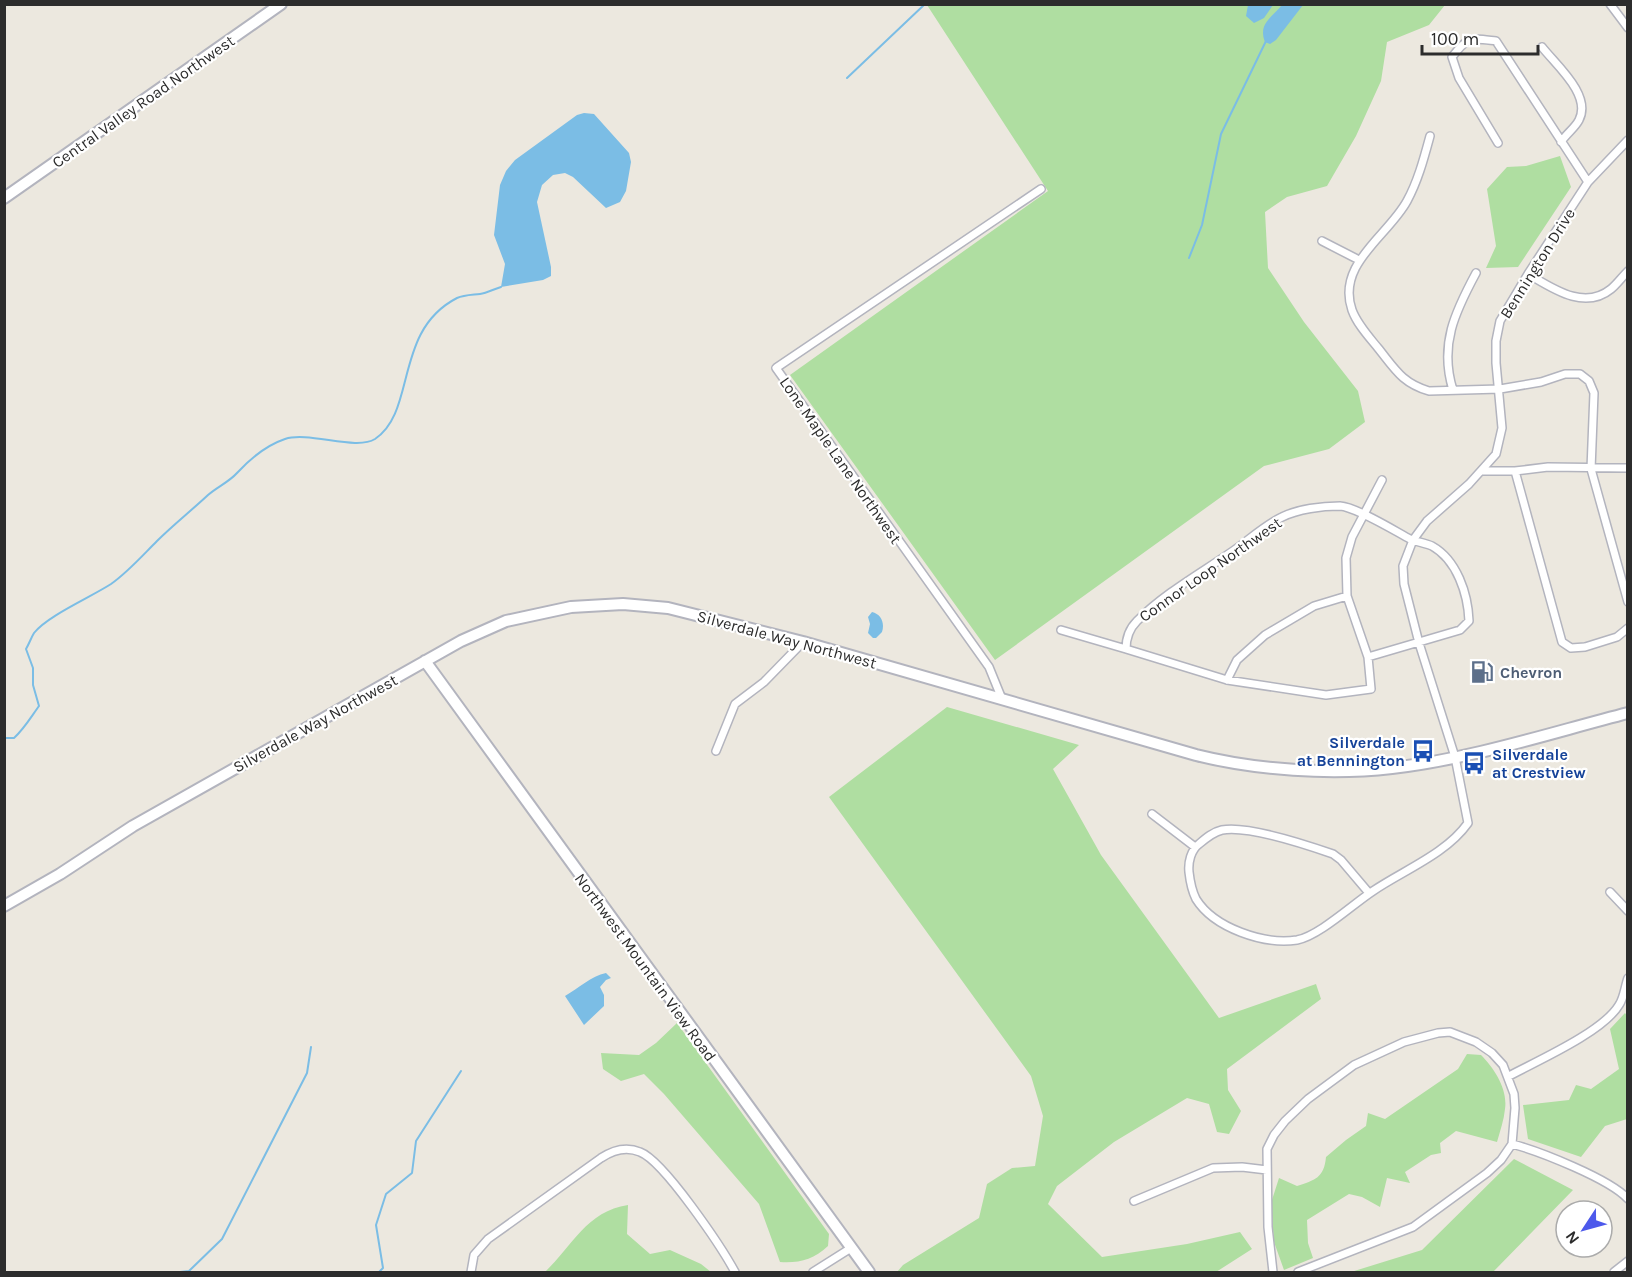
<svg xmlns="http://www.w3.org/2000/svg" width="1632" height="1277" viewBox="0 0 1632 1277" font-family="Karla,sans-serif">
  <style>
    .green { fill: #afdea1 }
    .water { fill: #7bbde5 }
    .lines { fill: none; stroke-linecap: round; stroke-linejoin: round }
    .stream { stroke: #7bbde5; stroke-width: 2 }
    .street-casing { stroke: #b3b4be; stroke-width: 10 }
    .secondary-casing { stroke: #b3b4be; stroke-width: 14 }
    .street { stroke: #fff; stroke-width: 7 }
    .secondary { stroke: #fff; stroke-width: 10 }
    .labels { text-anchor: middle; stroke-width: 4.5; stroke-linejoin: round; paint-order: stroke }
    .street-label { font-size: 16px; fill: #2c2c2c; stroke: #fff }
    .service-label { font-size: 16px; font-weight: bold; fill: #4e5e75; stroke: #fff; text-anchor: start }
    .transit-label { font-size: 16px; font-weight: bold; fill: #164399; stroke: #fff; text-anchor: end }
  </style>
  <rect width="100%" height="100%" fill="#ece8df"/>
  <!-- green -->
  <path class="green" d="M927,5H1445L1429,25L1387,42L1381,81L1356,136L1327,186L1287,197L1265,212L1268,268L1304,322L1358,391L1365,422L1329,449L1264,466L995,660L790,375L1048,191Z
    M1560,156L1571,187L1518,267L1486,268L1496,246L1487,189L1507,167L1526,166Z
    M947,707L1079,745L1053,769L1101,855L1219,1018L1316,984L1321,999L1227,1069L1228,1090L1241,1111L1229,1134L1217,1132L1209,1104L1187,1098L1114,1142L1057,1186L1048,1204L1102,1257L1187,1244L1240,1232L1252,1249L1216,1272H897L903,1265L979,1218L987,1184L1012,1168L1035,1166L1043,1116L1031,1076L829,797Z
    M1625,1013L1628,1017L1627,1119L1605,1126L1581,1157L1528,1139L1523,1105L1569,1100L1576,1085L1591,1089L1619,1069L1610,1029Z
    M677,1023L829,1234L828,1246C813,1260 800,1263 780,1262L759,1204L664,1094L644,1074L621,1081L603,1069L601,1053L639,1055L656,1043Z
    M1467,1054L1481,1055C1494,1068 1508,1089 1505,1109C1504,1120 1500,1131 1497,1142L1456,1131L1440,1143L1441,1153L1431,1155L1405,1172L1410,1183L1387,1178L1380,1207L1362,1197L1349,1194L1307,1220L1308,1243L1313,1258L1284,1270L1274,1242L1271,1203L1279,1178L1297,1186C1315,1180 1324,1178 1326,1157L1346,1140L1366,1126L1368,1113L1385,1119L1458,1069Z
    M1514,1159L1573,1190L1493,1272H1351L1422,1250Z
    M628,1205L627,1234L650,1254L670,1250L701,1264L711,1272H545C572,1246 587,1211 628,1205Z"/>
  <!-- water -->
  <path class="water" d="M1248,5V4L1273,5L1264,18L1254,23L1246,16Z
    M1282,5H1303L1276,40L1270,44L1265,42C1258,24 1271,18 1282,5Z
    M584,113L594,114L629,153L631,162L626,191L620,202L606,208L573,177L565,173L553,175L542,185L537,202L551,267V276L543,280L501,287L505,264L494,235L500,185L506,171L515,160L577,115Z
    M872,612C881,614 885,623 882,632L876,638H873L868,633L870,624L868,617Z
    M606,973L611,978L606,980L600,987L604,995V1006L584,1025L565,996C579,988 591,976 606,973Z"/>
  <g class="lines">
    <!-- stream -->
    <path class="stream" d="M847,78L925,4
      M1189,258L1202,225L1221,134L1266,41
      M4,738H14C24,729 31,717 39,706L33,685V668L26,649C29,644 31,638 34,633C47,616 91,597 111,584C128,572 142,556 157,541C173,525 192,510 208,495C217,487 229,482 237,473C250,459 267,445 285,439C309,431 356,451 375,439C417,411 393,331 457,298C464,295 472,295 480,294C487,293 494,289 501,287
      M180,1272L189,1271L222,1239L307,1073L311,1047
      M379,1272L383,1268L376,1225L386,1194L412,1173L416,1141L461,1071"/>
    <!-- street casing -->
    <g class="street-casing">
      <path id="street" d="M1610,4L1628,28
        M1542,47C1556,65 1592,95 1579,120C1575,128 1566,134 1561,142
        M1430,136C1424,158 1418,181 1407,201C1388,236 1336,264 1352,310C1357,324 1369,337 1378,348C1395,369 1402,383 1429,391L1500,389L1541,382L1565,374H1580L1589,381L1594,393L1591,469L1628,602
        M1498,143L1459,78L1452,57C1468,36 1470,38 1496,41L1588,182
        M1322,241L1359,260
        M1528,274C1552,288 1584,311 1611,289C1617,284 1622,277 1628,271
        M1453,390C1439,345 1455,312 1476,273
        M1482,471H1515L1548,467L1628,468
        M1515,471L1562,642L1571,648L1585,647L1617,637L1628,628
        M1061,630L1126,649
        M1368,657L1460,630L1469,621C1468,594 1457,560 1432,546C1425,543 1417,542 1410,539C1395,531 1356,507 1340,506C1322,506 1298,509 1282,517C1265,525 1249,540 1233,551C1201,573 1165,593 1137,621C1129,629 1126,638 1126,649L1227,680L1326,695L1371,689L1368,657L1347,596L1346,558L1352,537L1382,480
        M1227,680L1237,660L1265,635L1314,606L1347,596
        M1002,699L989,667L776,368L1041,189
        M716,751L735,704L764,682L803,642
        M1152,814L1195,847
        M1610,892L1628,911
        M1369,893L1341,860L1333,854C1307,845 1248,825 1222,830C1213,832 1206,838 1199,844C1191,850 1188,862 1189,872C1190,881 1192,891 1196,899C1214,928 1264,945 1297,940C1319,936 1353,904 1373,891C1404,870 1446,854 1468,823L1455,757L1419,643L1404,584L1403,566L1413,540L1427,521L1469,484L1496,454L1502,428L1496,363V341L1500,321L1528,274L1588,182L1628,140
        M1509,1076C1537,1061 1603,1032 1619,1005C1624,998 1625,986 1628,978
        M1512,1144C1539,1151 1610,1179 1628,1199
        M1134,1201L1213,1168L1242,1167L1267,1170
        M471,1272L474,1255L488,1239L601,1158C613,1150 626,1146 640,1152C664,1161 722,1248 735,1272
        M813,1272L851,1248
        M1273,1272L1268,1227L1267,1149L1274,1135L1285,1121L1308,1099L1354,1065L1404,1042L1438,1033L1450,1032L1476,1042L1492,1053L1503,1065L1514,1094L1515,1108L1512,1144L1501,1160L1487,1173L1413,1227L1298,1272
        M1614,1272L1628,1261"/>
    </g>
    <!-- secondary casing -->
    <g class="secondary-casing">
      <path id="secondary" d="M4,198L281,4
        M425,661L869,1272
        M4,906L60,874L133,826L461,641L506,621L571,607L623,604L668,608L803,642L1196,755C1256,770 1330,775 1392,768C1471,759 1550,733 1628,713"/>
    </g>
    <!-- street -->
    <use href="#street" class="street"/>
    <!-- secondary -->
    <use href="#secondary" class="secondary"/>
  </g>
  <!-- icons -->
  <defs>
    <g id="fuel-bare" transform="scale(1.8)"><path d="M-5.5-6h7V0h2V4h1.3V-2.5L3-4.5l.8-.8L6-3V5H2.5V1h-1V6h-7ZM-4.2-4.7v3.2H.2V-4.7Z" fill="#5c6f8a" stroke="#fff" stroke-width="2.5" paint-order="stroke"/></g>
    <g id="bus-bare" transform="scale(1.8)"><path d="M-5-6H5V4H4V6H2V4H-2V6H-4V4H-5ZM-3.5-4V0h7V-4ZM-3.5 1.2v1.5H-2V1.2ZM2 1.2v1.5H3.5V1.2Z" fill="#1a4fb4" stroke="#fff" stroke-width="2.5" paint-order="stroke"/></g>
  </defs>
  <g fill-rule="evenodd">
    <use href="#fuel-bare" x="1482" y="672"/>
    <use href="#bus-bare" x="1423" y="751"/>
    <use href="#bus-bare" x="1474" y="763"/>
  </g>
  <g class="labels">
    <!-- street labels -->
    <g class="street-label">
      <text transform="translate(143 101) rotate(-35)" y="6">Central Valley Road Northwest</text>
      <text transform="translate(1537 263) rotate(-58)" y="6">Bennington Drive</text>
      <text transform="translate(841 460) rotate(55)" y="6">Lone Maple Lane Northwest</text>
      <text transform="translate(1210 569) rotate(-35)" y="6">Connor Loop Northwest</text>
      <text transform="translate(787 639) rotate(15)" y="6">Silverdale Way Northwest</text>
      <text transform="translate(315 723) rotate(-29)" y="6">Silverdale Way Northwest</text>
      <text transform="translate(646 967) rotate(54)" y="6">Northwest Mountain View Road</text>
    </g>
    <!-- service labels -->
    <g class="service-label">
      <text x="1500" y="678">Chevron</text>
    </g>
    <!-- transit labels -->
    <g class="transit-label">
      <text x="1405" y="748">Silverdale<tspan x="1405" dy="18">at Bennington</tspan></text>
      <text x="1492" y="760" text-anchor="start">Silverdale<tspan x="1492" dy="18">at Crestview</tspan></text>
    </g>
  </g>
  <!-- border -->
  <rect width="1632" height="1277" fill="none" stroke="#2c2c2c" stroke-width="12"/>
  <!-- north arrow -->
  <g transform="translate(1584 1229) rotate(234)"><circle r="28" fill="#ffffff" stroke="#ababab" stroke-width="1.5"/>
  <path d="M0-4.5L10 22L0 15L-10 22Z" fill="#4d59eb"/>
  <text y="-9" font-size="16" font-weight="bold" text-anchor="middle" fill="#2c2c2c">N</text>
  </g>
  <!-- scale -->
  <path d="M1422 45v9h116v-9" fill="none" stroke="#2c2c2c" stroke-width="3"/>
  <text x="1431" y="45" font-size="18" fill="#2c2c2c" stroke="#ffffff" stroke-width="4.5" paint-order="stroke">100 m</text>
</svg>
